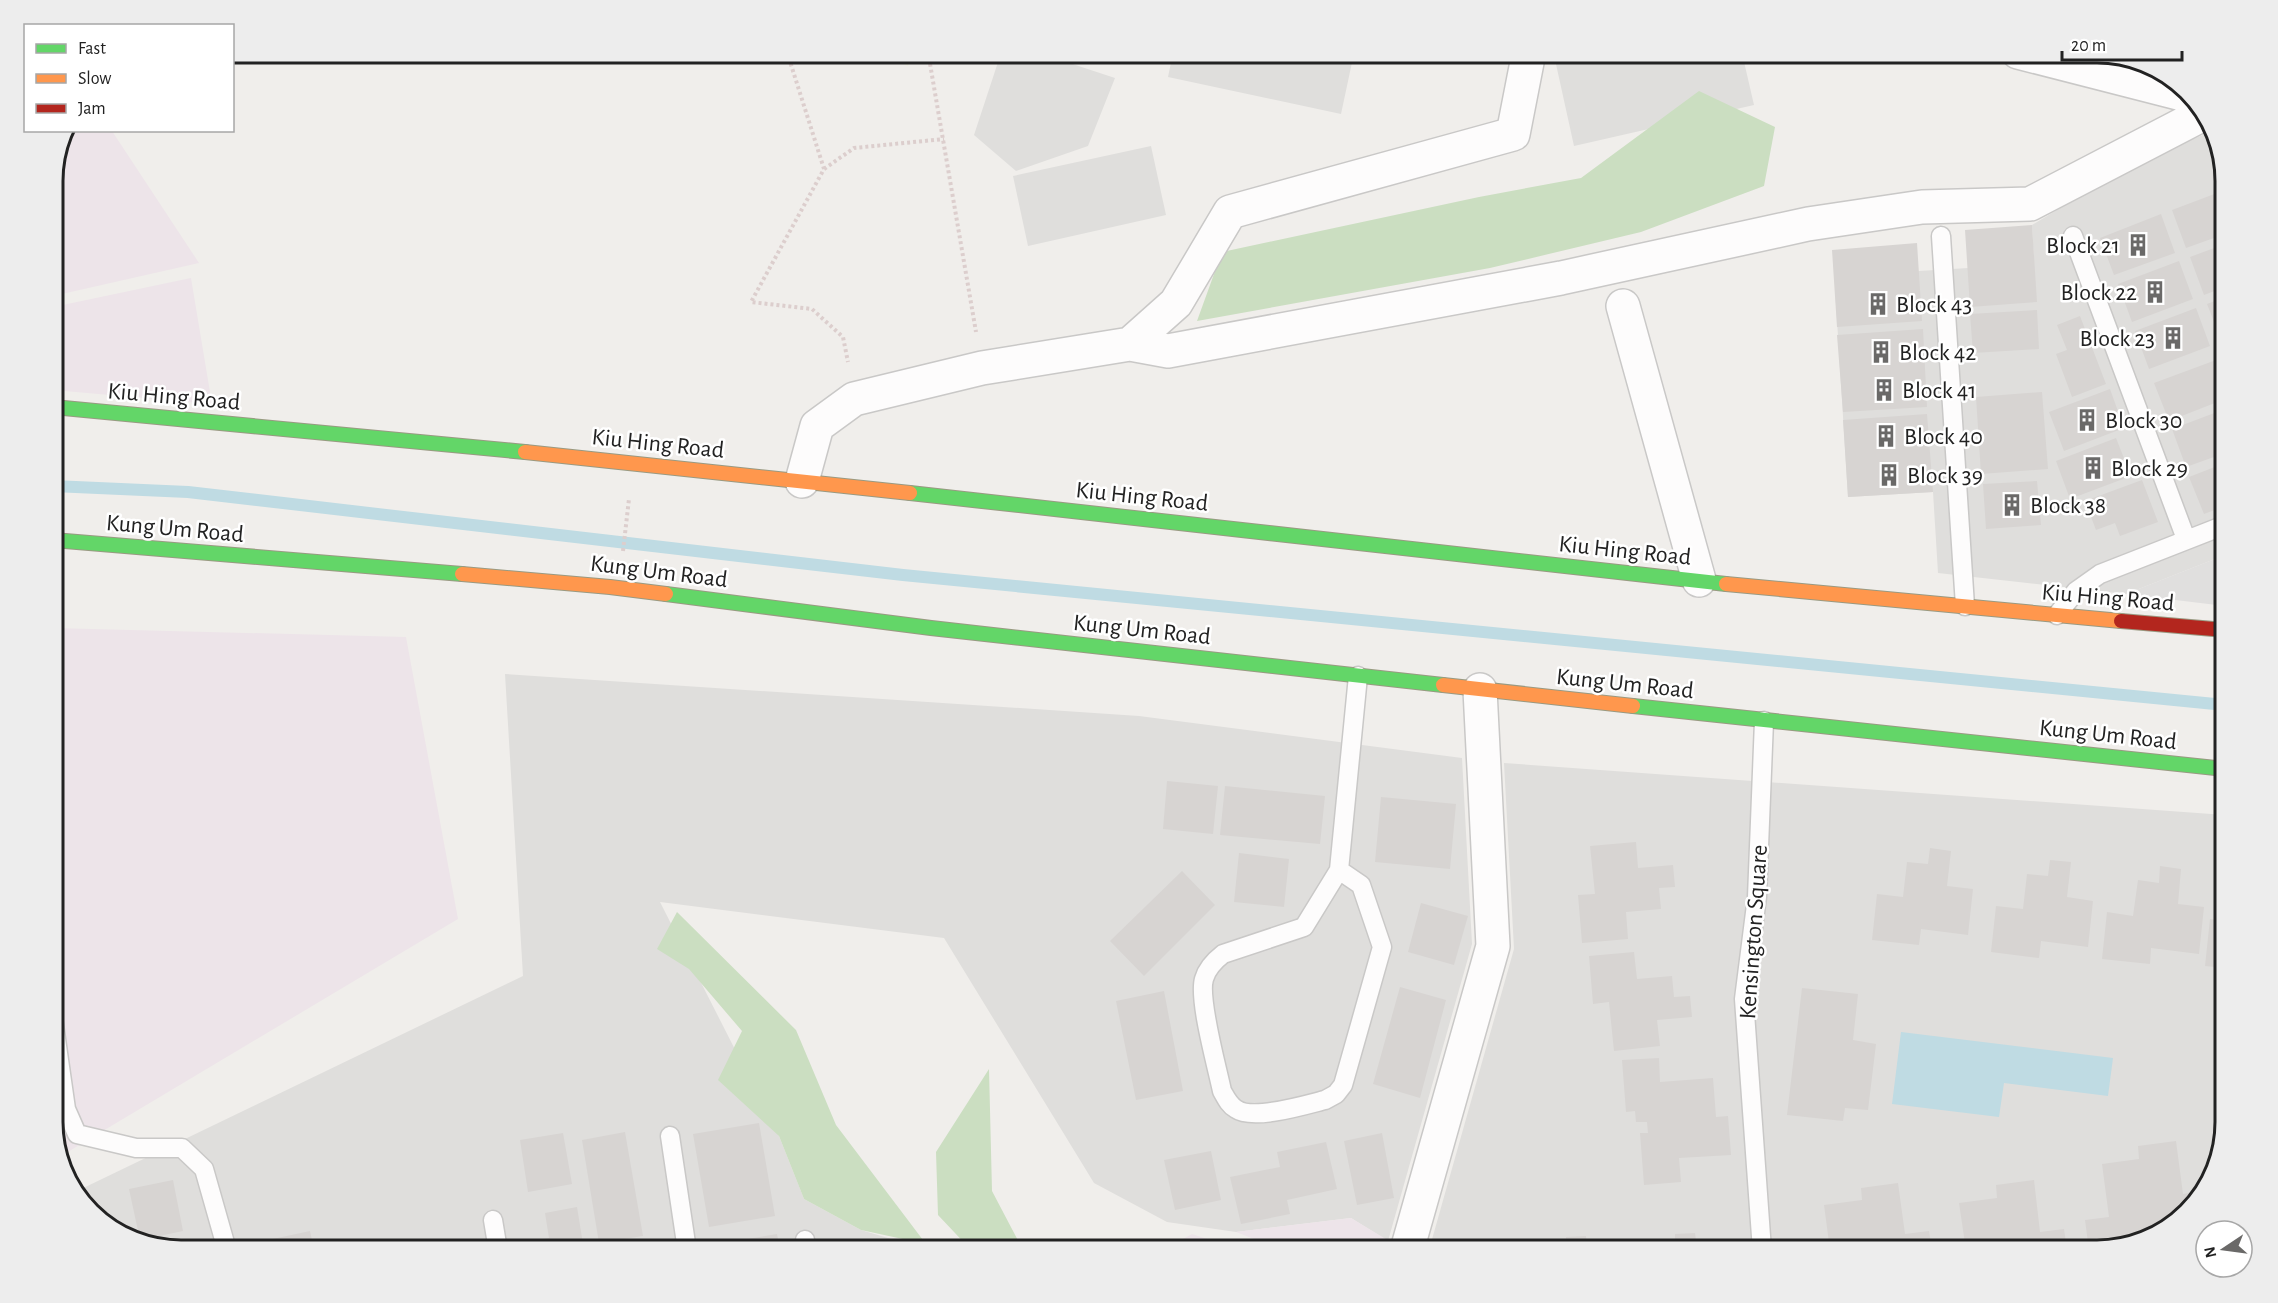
<svg xmlns="http://www.w3.org/2000/svg" width="2278" height="1303" viewBox="0 0 2278 1303" font-family="'Alegreya Sans',sans-serif">
  <style>
    .residential { fill: #dfdedc }
    .industrial { fill: #ede4e9 }
    .farmland { fill: #efefdf }
    .forest { fill: #cbdec1 }
    .parking { fill: #e0dfde }
    .water { fill: #bfdbe3 }
    .lines { fill: none; stroke-linecap: round; stroke-linejoin: round }
    .stream { stroke: #bfdbe3; stroke-width: 12 }
    .building { fill: #d7d4d2 }
    .lane-casing { stroke: #c9c8c7; stroke-width: 21 }
    .street-casing { stroke: #c9c8c7; stroke-width: 36 }
    .fast-casing { stroke: #999a82; stroke-width: 16 }
    .slow-casing { stroke: #999a82; stroke-width: 16 }
    .jam-casing { stroke: #999a82; stroke-width: 16 }
    .path { stroke: #dccecd; stroke-width: 4; stroke-dasharray: 3 3; stroke-linecap: butt }
    .lane { stroke: #fdfcfc; stroke-width: 18 }
    .street { stroke: #fdfcfc; stroke-width: 33 }
    .fast { stroke: #63d668; stroke-width: 14 }
    .slow { stroke: #ff974d; stroke-width: 14 }
    .jam { stroke: #b3261e; stroke-width: 14 }
    .labels { text-anchor: middle; stroke-width: 5; stroke-linejoin: round; paint-order: stroke }
    .poi-label { font-size: 24px; fill: #222; stroke: #fff; text-anchor: start }
    .street-label { font-size: 24px; fill: #222; stroke: #fff }
    .rim { fill: none; stroke: #222; stroke-width: 3 }
  </style>
  <rect width="100%" height="100%" fill="#f0eeeb"/>
  <!-- residential -->
  <path class="residential" d="M1567,52L1742,53L1754,105L1574,146L1554,55Z
    M1001,53H1039L1115,78L1088,146L1016,171L974,135Z
    M1173,53V52L1354,53L1341,114L1168,77Z
    M2213,131L2225,173V555L2126,594L1938,573L1933,492L1848,497L1835,288L1919,271L2034,264L2032,225L2131,166L2166,150Z
    M1151,146L1166,215L1028,246L1013,176Z
    M505,674L1139,716L1462,758L1472,944L1388,1241L1351,1218L1236,1232L1167,1222L1094,1183L944,938L660,902L779,1136L804,1199L861,1230L898,1241L897,1250H181L117,1233L75,1192L523,976Z
    M1504,763L2225,815V1123L2208,1186L2162,1233L2098,1250H1429L1514,949Z"/>
  <!-- industrial -->
  <path class="industrial" d="M64,131H112L199,263L53,296V173Z
    M191,278L212,404L53,390V307Z
    M53,628L406,637L458,919L61,1156L53,1130Z
    M1351,1218L1404,1250H1282L1236,1232Z
    M1192,1234L1241,1250H1163Z"/>
  <!-- farmland -->
  <path class="farmland" d="M876,53L911,52V53L908,66Z"/>
  <!-- forest -->
  <path class="forest" d="M1699,91L1775,127L1764,186L1641,232L1490,268L1197,321L1222,252L1479,197L1581,178Z
    M677,912L796,1030L836,1125L926,1244L861,1230L804,1199L779,1136L718,1080L742,1031L689,969L657,949Z
    M989,1069L992,1191L1023,1250H971L938,1215L936,1152Z"/>
  <!-- parking -->
  <path class="parking" d="M2225,555V606L2126,594Z"/>
  <!-- water -->
  <path class="water" d="M1901,1032L2113,1058L2108,1096L2004,1083L1999,1117L1892,1104Z"/>
  <g class="lines">
    <!-- stream -->
    <path class="stream" d="M53,486L188,492L903,575L2225,705"/>
  </g>
  <!-- building -->
  <path class="building" d="M2225,190V234L2186,248L2172,210Z
    M2161,214L2175,253L2114,275L2100,238Z
    M2032,225L2037,302L1970,307L1965,230Z
    M1917,243L1922,321L1837,327L1832,250Z
    M2225,244V287L2204,295L2190,257Z
    M2179,261L2193,299L2132,322L2118,284Z
    M2225,297V341L2222,342L2207,304Z
    M2196,308L2210,346L2149,369L2135,331Z
    M2037,310L2039,349L1973,353L1970,314Z
    M2080,316L2106,384L2072,397L2056,354L2067,350L2057,325Z
    M1923,329L1927,407L1843,412L1837,335Z
    M2216,360L2225,386V399L2169,421L2154,383Z
    M2110,389L2124,428L2064,451L2049,412Z
    M2042,392L2048,469L1981,474L1976,397Z
    M2225,409V453L2186,467L2172,429Z
    M1927,414L1933,492L1848,497L1843,420Z
    M2116,438L2131,476L2070,499L2056,461Z
    M2225,463V506L2204,514L2189,477Z
    M2142,480L2158,522L2120,536L2115,523L2096,530L2085,501Z
    M2037,481L2041,525L1986,529L1983,484Z
    M1167,781L1218,786L1213,834L1163,829Z
    M1225,786L1325,796L1320,844L1220,835Z
    M1381,797L1456,804L1450,869L1375,862Z
    M1636,842L1638,868L1673,865L1675,887L1659,888L1661,909L1626,912L1628,939L1582,943L1578,895L1595,894L1590,846Z
    M1930,848L1951,851L1947,886L1973,889L1968,935L1921,929L1919,945L1872,940L1877,894L1903,897L1907,862L1928,864Z
    M1239,853L1289,859L1284,907L1234,902Z
    M2050,860L2071,862L2067,897L2093,901L2088,947L2041,941L2039,958L1991,952L1996,906L2023,909L2027,874L2048,876Z
    M2160,866L2181,869L2178,904L2204,907L2199,954L2151,948L2150,964L2102,959L2107,912L2133,916L2138,880L2159,883Z
    M1182,871L1215,905L1144,976L1110,941Z
    M1421,903L1468,916L1454,965L1408,952Z
    M2210,919L2225,921V968L2205,966Z
    M1634,952L1637,979L1672,976L1674,997L1690,996L1692,1017L1657,1020L1660,1046L1614,1051L1609,1002L1593,1004L1589,956Z
    M1400,987L1446,1000L1420,1098L1373,1084Z
    M1802,988L1858,994L1853,1040L1876,1044L1868,1110L1845,1108L1843,1121L1787,1115Z
    M1164,991L1183,1091L1136,1100L1116,1001Z
    M1659,1058L1660,1082L1713,1078L1716,1117L1728,1116L1731,1155L1679,1158L1681,1182L1644,1185L1640,1133H1648L1647,1122H1636L1635,1111L1626,1112L1622,1060Z
    M759,1123L775,1216L709,1227L693,1134Z
    M625,1132L643,1236L599,1243L582,1140Z
    M563,1133L572,1184L528,1192L520,1140Z
    M1382,1133L1394,1198L1357,1205L1344,1141Z
    M2176,1141L2183,1194L2204,1190L2162,1233L2160,1226L2149,1227L2150,1236L2098,1250H2089L2085,1220L2109,1217L2102,1164L2139,1159L2138,1146Z
    M1326,1142L1337,1189L1287,1200L1290,1214L1241,1224L1230,1177L1280,1167L1277,1152Z
    M1211,1151L1221,1200L1175,1210L1164,1160Z
    M173,1180L183,1231L140,1240L129,1189Z
    M2034,1180L2040,1232L2064,1229L2067,1250H1966L1959,1203L1997,1198L1996,1185Z
    M1898,1183L1905,1234L1929,1231L1932,1250H1830L1824,1205L1862,1200L1861,1188Z
    M577,1207L584,1250H540L538,1240L549,1238L545,1213Z
    M310,1231L314,1250H270L268,1240Z
    M1695,1233L1697,1250H1675V1234Z
    M777,1234L780,1250H712L711,1245Z
    M1586,1236L1587,1250H1566V1237Z
    M863,1242L865,1250H824L823,1248Z
    M1476,1242V1250H1455V1243Z"/>
  <g class="lines">
    <!-- lane casing -->
    <g class="lane-casing">
      <path id="lane" d="M1941,236L1965,606
        M2073,236L2186,539
        M2057,615L2076,591L2100,574L2225,525
        M1339,870L1361,885L1382,947L1343,1085L1336,1094L1325,1100C1305,1105 1253,1121 1236,1109C1229,1105 1226,1098 1222,1091C1217,1067 1198,999 1204,979C1207,968 1214,961 1223,954L1304,927Z
        M1339,870L1358,676
        M53,1018L66,1109L77,1134L136,1148H182L204,1169L227,1250
        M670,1136L687,1250
        M493,1220L498,1250
        M805,1240L806,1250
        M1762,1250L1744,999L1757,897L1764,721"/>
    </g>
    <!-- street casing -->
    <g class="street-casing">
      <path id="street" d="M2018,52L2186,95
        M1623,306L1699,580
        M1130,344L1168,351L1561,278L1808,224L1922,207L2030,204L2205,113
        M802,481L817,426L854,399L982,368L1130,344L1176,303L1230,212L1513,134L1529,52
        M1407,1250L1493,946L1480,690"/>
    </g>
    <!-- fast casing -->
    <g class="fast-casing">
      <path id="fast" d="M53,407L525,452
        M910,493L1726,584
        M53,540L462,574
        M666,594L931,628L1443,685
        M1633,706L2225,769"/>
    </g>
    <!-- slow casing -->
    <g class="slow-casing">
      <path id="slow" d="M525,452L910,493
        M462,574L610,587L666,594
        M1726,584L2121,621
        M1443,685L1633,706"/>
    </g>
    <!-- jam casing -->
    <g class="jam-casing">
      <path id="jam" d="M2121,621L2225,630"/>
    </g>
    <!-- path -->
    <path class="path" d="M787,52L824,169L751,302L812,309L843,337L848,362
      M928,52L976,332
      M824,169L854,148L944,139
      M623,551L629,499"/>
    <!-- lane -->
    <use href="#lane" class="lane"/>
    <!-- street -->
    <use href="#street" class="street"/>
    <!-- fast -->
    <use href="#fast" class="fast"/>
    <!-- slow -->
    <use href="#slow" class="slow"/>
    <!-- jam -->
    <use href="#jam" class="jam"/>
  </g>
  <!-- icons -->
  <defs>
    <g id="building-bare" transform="scale(1.8)"><path d="M-4-6H4V6H1V3H-1V6H-4ZM-2.5-4.3h1.7v1.8h-1.7ZM.8-4.3h1.7v1.8H.8ZM-2.5-1h1.7V.8h-1.7ZM.8-1h1.7V.8H.8Z" fill="#6a6968" stroke="#fff" stroke-width="2.5" paint-order="stroke"/></g>
  </defs>
  <g fill-rule="evenodd">
    <use href="#building-bare" x="2138" y="245"/>
    <use href="#building-bare" x="2155" y="292"/>
    <use href="#building-bare" x="1878" y="304"/>
    <use href="#building-bare" x="2173" y="338"/>
    <use href="#building-bare" x="1881" y="352"/>
    <use href="#building-bare" x="1884" y="390"/>
    <use href="#building-bare" x="2087" y="420"/>
    <use href="#building-bare" x="1886" y="436"/>
    <use href="#building-bare" x="2093" y="468"/>
    <use href="#building-bare" x="1889" y="475"/>
    <use href="#building-bare" x="2012" y="505"/>
  </g>
  <g class="labels">
    <!-- poi labels -->
    <g class="poi-label">
      <text x="2120" y="253" text-anchor="end">Block 21</text>
      <text x="2137" y="300" text-anchor="end">Block 22</text>
      <text x="1896" y="312">Block 43</text>
      <text x="2155" y="346" text-anchor="end">Block 23</text>
      <text x="1899" y="360">Block 42</text>
      <text x="1902" y="398">Block 41</text>
      <text x="2105" y="428">Block 30</text>
      <text x="1904" y="444">Block 40</text>
      <text x="2111" y="476">Block 29</text>
      <text x="1907" y="483">Block 39</text>
      <text x="2030" y="513">Block 38</text>
    </g>
    <!-- street labels -->
    <g class="street-label">
      <text transform="translate(174 396) rotate(5)" y="8">Kiu Hing Road</text>
      <text transform="translate(658 443) rotate(6)" y="8">Kiu Hing Road</text>
      <text transform="translate(1142 496) rotate(6)" y="8">Kiu Hing Road</text>
      <text transform="translate(175 528) rotate(5)" y="8">Kung Um Road</text>
      <text transform="translate(1625 550) rotate(6)" y="8">Kiu Hing Road</text>
      <text transform="translate(659 571) rotate(7)" y="8">Kung Um Road</text>
      <text transform="translate(2108 597) rotate(5)" y="8">Kiu Hing Road</text>
      <text transform="translate(1142 629) rotate(6)" y="8">Kung Um Road</text>
      <text transform="translate(1625 683) rotate(6)" y="8">Kung Um Road</text>
      <text transform="translate(2108 734) rotate(6)" y="8">Kung Um Road</text>
      <text transform="translate(1753 932) rotate(-86)" y="8">Kensington Square</text>
    </g>
  </g>
  <!-- crop -->
  <path d="M0 0H2278V1303H0ZM181 63H2097A118 118 0 0 1 2215 181V1122A118 118 0 0 1 2097 1240H181A118 118 0 0 1 63 1122V181A118 118 0 0 1 181 63Z" fill="#ededed" fill-rule="evenodd"/>
  <path class="rim" d="M181 63H2097A118 118 0 0 1 2215 181V1122A118 118 0 0 1 2097 1240H181A118 118 0 0 1 63 1122V181A118 118 0 0 1 181 63Z"/>
  <!-- legend -->
  <rect x="24" y="24" width="210" height="108" fill="#ffffff" stroke="#a7a7a7" stroke-width="1.5"/>
  <rect x="36" y="44" width="30" height="9" fill="#63d668" stroke="#a7a7a7" stroke-width="1.5"/>
  <text x="78" y="54" font-size="18" fill="#222222">Fast</text>
  <rect x="36" y="74" width="30" height="9" fill="#ff974d" stroke="#a7a7a7" stroke-width="1.5"/>
  <text x="78" y="84" font-size="18" fill="#222222">Slow</text>
  <rect x="36" y="104" width="30" height="9" fill="#b3261e" stroke="#a7a7a7" stroke-width="1.5"/>
  <text x="78" y="114" font-size="18" fill="#222222">Jam</text>
  <!-- north arrow -->
  <g transform="translate(2224 1249) rotate(257)"><circle r="28" fill="#ffffff" stroke="#a7a7a7" stroke-width="1.5"/>
  <path d="M0-4.5L10 22L0 15L-10 22Z" fill="#6a6968"/>
  <text y="-9" font-size="16" font-weight="bold" text-anchor="middle" fill="#222222">N</text>
  </g>
  <!-- scale -->
  <path d="M2062 51v9h120v-9" fill="none" stroke="#222222" stroke-width="3"/>
  <text x="2071" y="51" font-size="18" fill="#222222" stroke="#ffffff" stroke-width="4.5" paint-order="stroke">20 m</text>
</svg>
